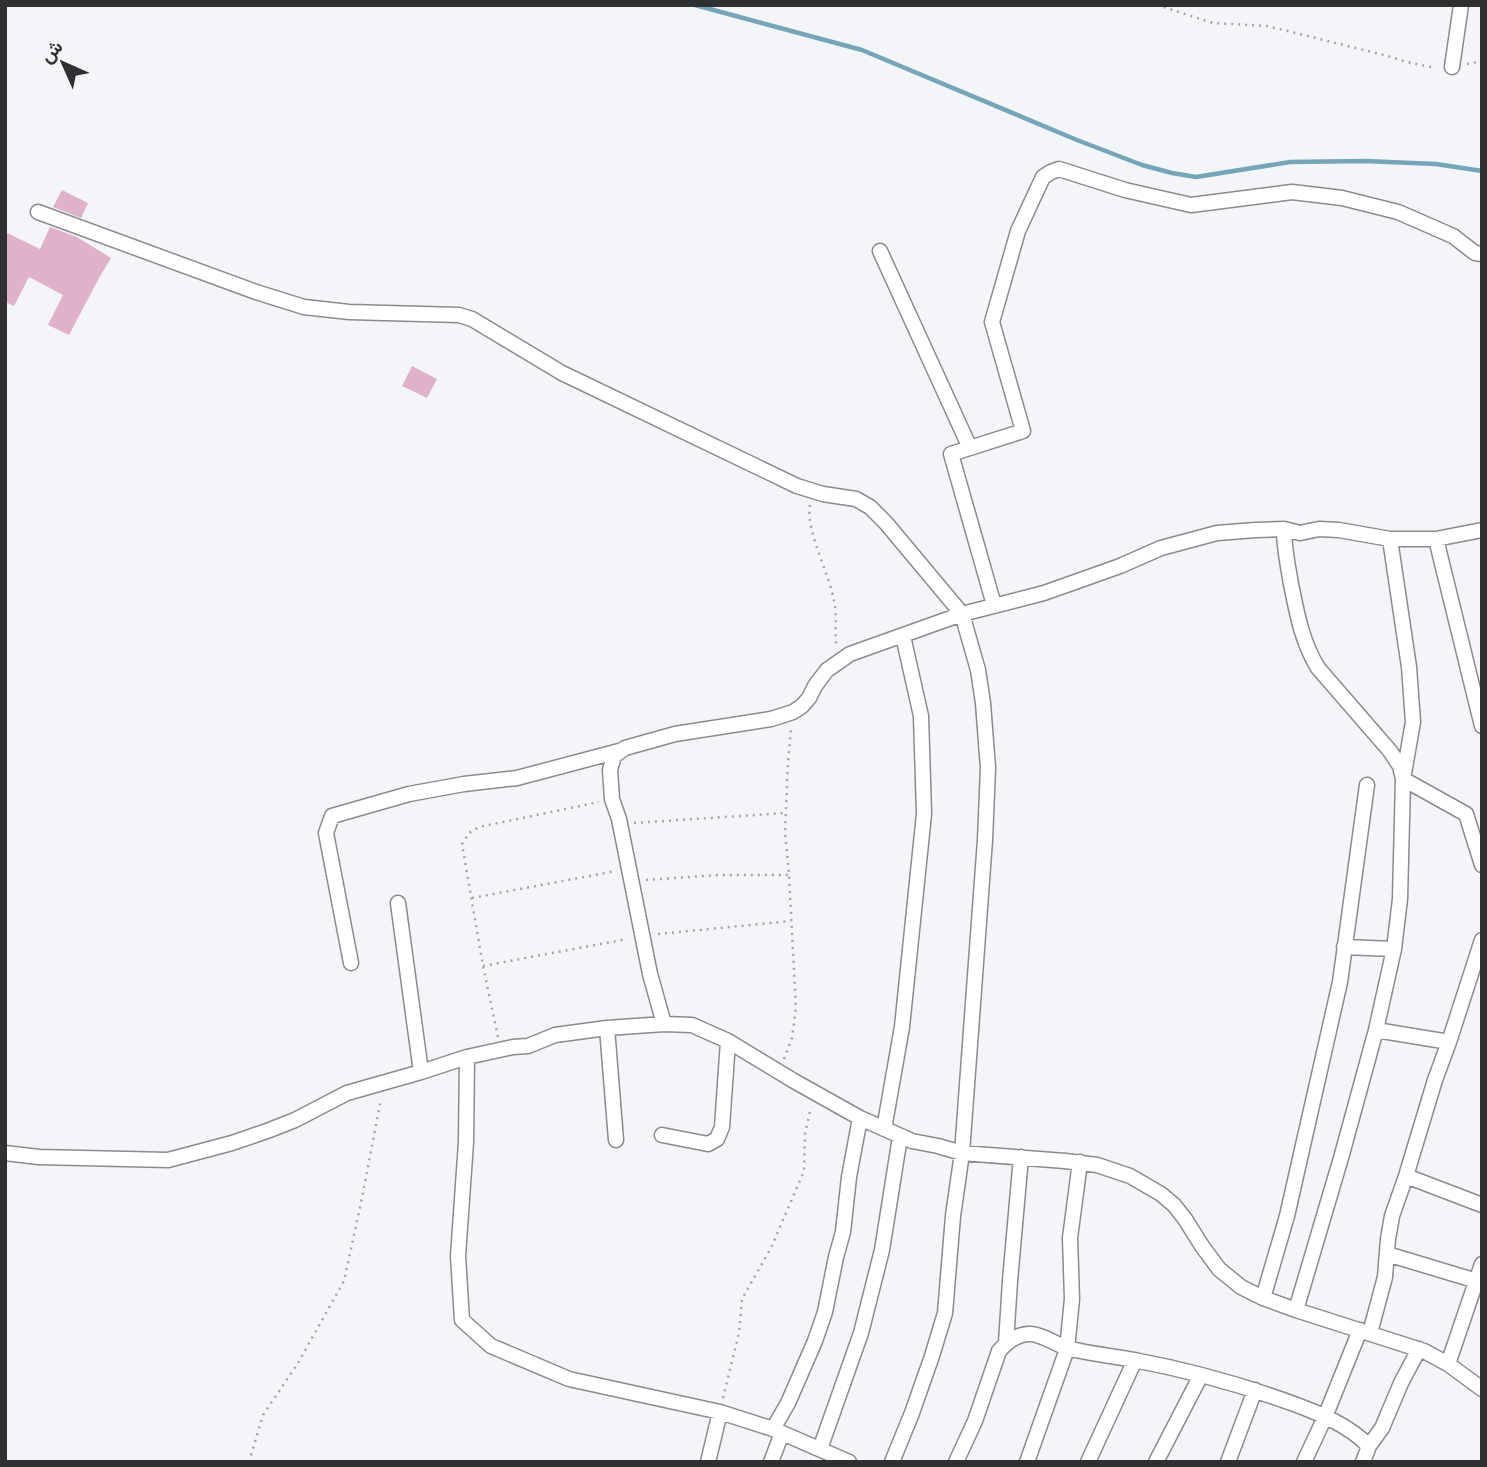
<svg xmlns="http://www.w3.org/2000/svg" width="1487" height="1467" viewBox="0 0 1487 1467" font-family="'Public Sans',Vazirmatn,sans-serif">
  <style>
    .lines { fill: none; stroke-linecap: round; stroke-linejoin: round }
    .stream { stroke: #74a5b9; stroke-width: 4.5 }
    .building { fill: #dfb2ca }
    .minor-casing { stroke: #8a8b8e; stroke-width: 17 }
    .path { stroke: #a3a5a7; stroke-width: 2.5; stroke-dasharray: 2 5; stroke-linecap: butt }
    .minor { stroke: #fff; stroke-width: 14 }
  </style>
  <rect width="100%" height="100%" fill="#f3f5f8"/>
  <g class="lines">
    <!-- stream -->
    <path class="stream" d="M695,5L862,50L1077,140L1142,165L1172,173L1196,177L1290,162L1365,161L1436,164L1482,171"/>
  </g>
  <!-- building -->
  <path class="building" d="M62,190L88,203L81,218L53,207Z
    M50,227L77,237L111,258L99,278L69,335L48,325L63,295L29,277L14,306L5,302V232L40,249Z
    M412,366L437,379L427,398L402,386Z"/>
  <g class="lines">
    <!-- minor casing -->
    <g class="minor-casing">
      <path id="minor" d="M1452,67L1461,5
        M38,212L256,292L304,307L349,312L459,315L472,319L562,373L797,486L823,494L856,499L870,507L886,523L962,614L1044,593L1120,566L1161,548L1217,533L1256,530L1284,529L1300,533L1319,529L1339,530L1390,539H1436L1482,530
        M880,251L970,448
        M1284,529C1284,548 1288,566 1291,584C1297,614 1302,642 1318,668L1390,751L1400,766L1403,779L1400,899L1394,949L1376,1030L1341,1158L1296,1310
        M1390,539L1409,667L1413,722L1403,779L1466,814L1482,865
        M1436,539L1482,726
        M994,605L951,454L1023,431L992,322L1018,231L1043,177L1051,172L1059,169L1125,190L1191,205L1292,192L1342,198L1398,212L1453,236L1475,253L1482,254
        M398,903L421,1072
        M1344,947L1394,949
        M351,963L326,833L332,816L409,794L464,784L517,778L619,751
        M607,1028L616,1140
        M1376,1030L1449,1042
        M467,1057L466,1142L458,1256L462,1320L491,1346L569,1379L720,1412L773,1429L849,1462
        M884,1129L902,1027L924,814L921,716L903,636
        M662,1135L708,1144L717,1139L722,1127L728,1041
        M5,1153L39,1157L168,1160L232,1143L267,1131L295,1120L347,1093L421,1072L467,1057L513,1047L528,1046L555,1035L607,1028L664,1024
        M1406,1176L1482,1205
        M1387,1254L1477,1281
        M1263,1298L1287,1216L1340,982L1367,785
        M1370,1333L1385,1277L1388,1239L1392,1216L1406,1176L1435,1080L1449,1042L1482,940
        M1006,1343L1010,1281L1021,1157
        M1448,1364L1482,1264
        M773,1429L788,1403L815,1341L825,1312L836,1257L843,1232L849,1177L860,1118
        M1369,1446L1382,1428L1401,1383L1419,1349
        M820,1449L861,1333L882,1250L900,1137
        M708,1462L720,1412
        M771,1462L782,1433
        M892,1462L912,1413L932,1356L945,1313L953,1216L962,1153L985,840L988,768L983,703L978,670L962,614L850,654L827,670L815,686L809,698L802,706L793,712L771,719L675,734L625,748L614,756L610,770L612,799L619,819L650,974L664,1024L692,1025L728,1041L794,1081L860,1118L912,1141L938,1146L962,1153L1065,1161L1097,1165L1130,1176L1161,1194L1174,1205L1185,1219L1202,1246L1219,1269L1241,1287L1263,1298L1296,1310L1424,1351L1448,1364L1482,1389
        M956,1462L975,1421L999,1351C1007,1342 1018,1333 1031,1334C1045,1335 1057,1346 1071,1349C1092,1354 1113,1356 1134,1360C1188,1370 1242,1385 1294,1404C1321,1414 1348,1425 1369,1446L1363,1462
        M1027,1462L1067,1349L1072,1299L1070,1238L1080,1162
        M1088,1462L1135,1360
        M1156,1462L1201,1375
        M1228,1462L1255,1390
        M1304,1462L1325,1417L1360,1330"/>
    </g>
    <!-- path -->
    <path class="path" d="M1157,5L1213,23L1267,26L1384,55L1411,63L1436,68
      M1467,64L1482,61
      M810,505C805,530 830,575 834,601C837,615 835,630 836,645
      M634,823L785,813
      M646,880L718,875H789
      M472,898L616,871
      M658,934L791,921
      M483,966L627,939
      M498,1037L483,966L462,844L469,833L479,827L599,802
      M784,1059L792,1038L796,1008L789,875L785,832L788,763L791,729
      M723,1398L739,1333L742,1299L771,1248L804,1171L805,1134L811,1107
      M249,1462L263,1415L298,1363L344,1281L362,1198L381,1099"/>
    <!-- minor -->
    <use href="#minor" class="minor"/>
  </g>
  <!-- border -->
  <rect width="1487" height="1467" fill="none" stroke="#2f3031" stroke-width="14"/>
  <!-- north arrow -->
  <g transform="translate(63 63) rotate(315)" stroke="#f3f5f8" stroke-width="5" paint-order="stroke">
  <path d="M0-5L12 26L0 18L-12 26Z" fill="#2f3031"/>
  <text y="-10" font-size="19" font-weight="bold" text-anchor="middle" fill="#2f3031">ش</text>
  </g>
</svg>
